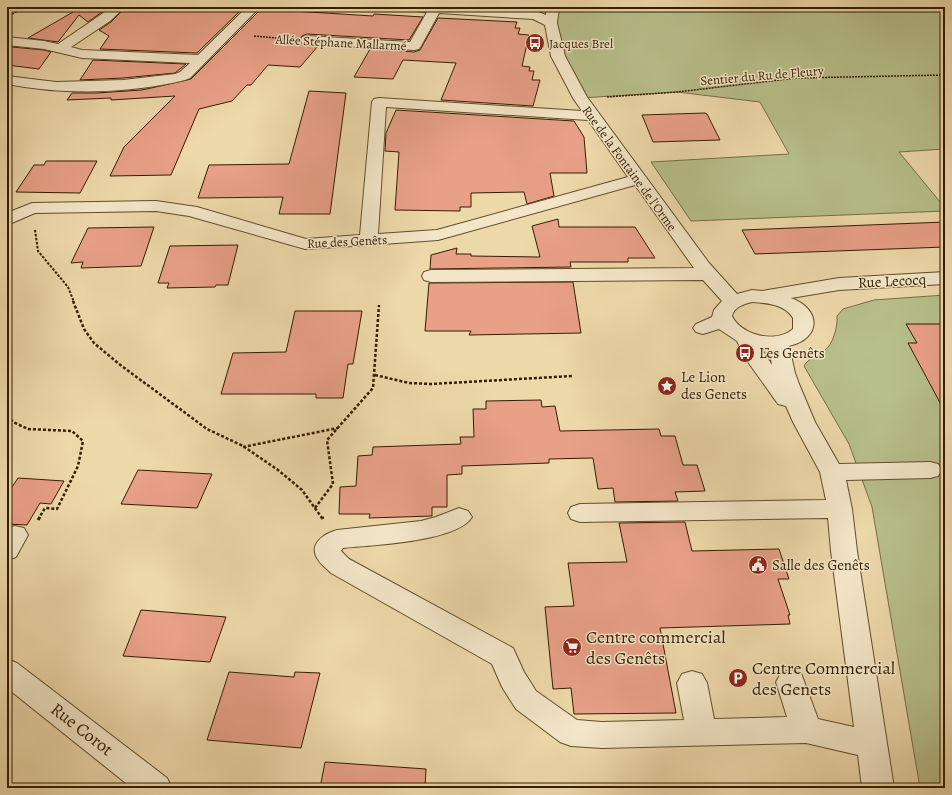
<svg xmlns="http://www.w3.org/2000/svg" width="952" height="795" viewBox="0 0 952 795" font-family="Alegreya,serif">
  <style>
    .green { fill: #b7bf8a; stroke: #756e45 }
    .building { fill: #e8a087; stroke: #331d00 }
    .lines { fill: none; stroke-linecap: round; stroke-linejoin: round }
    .minor-casing { stroke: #624c2a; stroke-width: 2 }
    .path-far3 { stroke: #331d00; stroke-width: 1.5; stroke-dasharray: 2 1; stroke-linecap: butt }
    .path-far2 { stroke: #331d00; stroke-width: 2; stroke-dasharray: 2.5 1.5; stroke-linecap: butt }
    .path-far1 { stroke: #331d00; stroke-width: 2.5; stroke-dasharray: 3 2; stroke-linecap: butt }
    .path { stroke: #331d00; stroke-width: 3; stroke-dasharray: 4 2.5; stroke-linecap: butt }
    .minor { fill: #f3e6c8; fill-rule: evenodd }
    .labels { text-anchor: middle; stroke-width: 3; stroke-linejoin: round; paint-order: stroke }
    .far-street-label { font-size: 13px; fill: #331d00; stroke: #f3e6c8 }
    .far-poi-label { font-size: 13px; fill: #331d00; stroke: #f3e6c8; text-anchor: start }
    .street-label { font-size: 15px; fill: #331d00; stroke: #f3e6c8 }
    .poi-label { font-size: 15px; fill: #331d00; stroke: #f3e6c8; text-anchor: start }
    .near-poi-label { font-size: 18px; fill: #331d00; stroke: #f3e6c8; text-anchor: start }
    .near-street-label { font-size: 18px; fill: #331d00; stroke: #f3e6c8 }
  </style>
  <rect width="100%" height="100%" fill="#edd8aa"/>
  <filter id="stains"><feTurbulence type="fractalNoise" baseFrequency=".005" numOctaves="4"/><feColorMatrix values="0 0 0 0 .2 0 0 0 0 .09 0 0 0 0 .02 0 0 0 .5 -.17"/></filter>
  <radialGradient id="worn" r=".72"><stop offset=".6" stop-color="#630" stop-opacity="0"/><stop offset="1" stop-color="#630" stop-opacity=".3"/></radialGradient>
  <!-- green -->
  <path class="green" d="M553,7H945V149L899,152L945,208V211L691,221L651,162L789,154L760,102L677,92L580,98L558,56Z
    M945,295V788H920L872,507L849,444L804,366C808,358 818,357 824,351C833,345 838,326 837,316L843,309L874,300Z"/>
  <!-- building -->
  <path class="building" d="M67,7H109L88,22L79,15L58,42L28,38L73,12Z
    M126,7H244L197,53L100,49L109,36L99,30L111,22Z
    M261,9L373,16L374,14L423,17L409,40L307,34L302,36L300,40L302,44L318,46L300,67L268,65L251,85H247L232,101L199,109L171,175L110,176L124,147L175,96L111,100V98L67,100L72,93H96L142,90L191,79Z
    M438,18L517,22L515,28H520L518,34L529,35L522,66L530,67L529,71H534L532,80H540L533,106L441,100L456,63L403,60L393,79L354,77L370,49L414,52L420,50Z
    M12,47L44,50L51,52L39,69L7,65V50Z
    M93,60L186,64L175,73L123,78L80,80Z
    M309,91L346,93L330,214H279L283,197L198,198L209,165L289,164Z
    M396,110L574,121L584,137L587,173H550L554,196L527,204L524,192L471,193V207H460V211L395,210L399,152L385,151L386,133Z
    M705,113L707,114L720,140L653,142L642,115Z
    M46,161H97L80,193L16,192L34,165H44Z
    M558,219L559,227H635L655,258H628V262H570L571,267L430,269L431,255L457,248L456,254H471V256L540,257L532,226Z
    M945,222V247L755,254L742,230Z
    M154,227L141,266L81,268L83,262L71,263L88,228Z
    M238,245L228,285H216L215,287L167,288L169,283H158L170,246Z
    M573,282L581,333L469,335L471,331H425L429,283Z
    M295,311H362L353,364H348L343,398H316V394H221L233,353L286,352Z
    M906,324H945V412L908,343H917Z
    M541,400L542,407L555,406L560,431L659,429L661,436H675L683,465H697L705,491L675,492L678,501L615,502L613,488L598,489L593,458L549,459V463L462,466V474L447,475V507H432V516L369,518L370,514H339L340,487L356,486L358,456L372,455L373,447L461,444L460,437H474L473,409H486V401Z
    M138,470L212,474L197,508L121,504Z
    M18,478L64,481L51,504L40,503L27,525L7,524V487H12Z
    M685,522L692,551L779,549L789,579H778L790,615H788L790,624L660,628L676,713L574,714L571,688L553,689L545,607L574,606L568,563L627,562L619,523Z
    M141,610L226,617L210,662L123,656Z
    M229,672L294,677L295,672L320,673L301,748L207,740Z
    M325,762L426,769L425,788H320Z"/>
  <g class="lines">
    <!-- minor casing -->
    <g class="minor-casing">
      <path id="minor" d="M112,7H125L110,21L71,47L82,50L198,55L247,7H260L190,78L185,80C129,94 63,95 7,84V76L56,82L123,80L175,74L180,72L190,63L82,58L44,49L7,45V37L44,41L58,44Z
        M402,7H467L536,11L546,15L547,7H559L557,23L565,56L587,97L709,263L737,294L752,290L762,291L839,278L945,272V284L839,290L791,298C821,309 822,338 789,346L795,373L799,384L815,422L839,464L930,462L938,464L942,470L938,476L930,478L846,480L852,509L857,551L894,788H862L858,755L806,743L602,748L571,746L560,742L516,709L502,687L492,664L331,573C326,568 319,563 316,556C310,542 326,533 337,530L421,521L436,517L459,508L468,511L472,517C457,542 371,545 343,548L341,551L349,559L513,648L524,672L536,691L577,720L602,722L684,720L677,683L682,674L692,671L702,674L707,683L714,719L787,717L776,682L781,673L791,670L801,673L818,719L854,727L831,551L828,518L580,522L571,519L568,513L571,507L580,504L826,500L820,472L793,422L786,406L778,404L748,362L737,341L719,329L703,334L696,332L693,328L696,324L712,317L714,310L722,301L703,280L431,282L424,280L422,276L424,272L431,270L694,268L635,185L438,240L369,245L305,249L189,216L156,211L35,213L7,225V213L32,203L156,201L197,207L306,239L360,235L372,102L374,99L379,98L582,111L573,98L551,56L545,25L533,19L439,13L421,46L419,49L414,50L307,44L302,43L301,40L302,37L307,36L410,42L427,12L404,10ZM386,107L588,120L628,177L437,230L378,234ZM752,302C766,303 785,304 793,318V329C775,344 741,335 732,316C734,307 744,304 752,302ZM761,348H769L772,365Z
        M15,526L24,528L28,535L16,557L7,560V528Z
        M7,659L17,663L167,778L172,788H132L7,688Z"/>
    </g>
    <!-- path-far3 -->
    <path class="path-far3" d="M7,17L25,7
      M254,36L287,39
      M607,97L677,92L796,78L945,75"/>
    <!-- path-far2 -->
    <path class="path-far2" d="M35,230L38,251L68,287L74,302"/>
    <!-- path-far1 -->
    <path class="path-far1" d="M73,301L84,329L94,343L119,364L207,429L243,446L278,470L302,490L322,518
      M375,375L409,383L431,384L572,376
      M7,416L13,422L28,429L72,431L83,441L78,466L57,509L45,508L39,518
      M243,447L338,428
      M315,508L333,484L327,440L373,388L379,305"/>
    <!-- path -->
    <path class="path" d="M322,517L323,519
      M38,520L40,517"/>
    <!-- minor -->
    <use href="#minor" class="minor"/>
  </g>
  <!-- icons -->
  <defs>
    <g id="bus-disc" transform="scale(1)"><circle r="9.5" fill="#8f2418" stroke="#f3e6c8"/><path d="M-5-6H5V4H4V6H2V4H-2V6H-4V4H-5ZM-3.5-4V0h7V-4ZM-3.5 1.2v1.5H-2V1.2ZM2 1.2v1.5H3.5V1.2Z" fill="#fff"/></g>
    <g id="sight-disc" transform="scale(1)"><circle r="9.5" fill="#8f2418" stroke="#f3e6c8"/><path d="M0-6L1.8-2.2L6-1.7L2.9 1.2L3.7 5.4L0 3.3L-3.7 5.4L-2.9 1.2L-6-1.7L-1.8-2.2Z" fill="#fff"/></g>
    <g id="civic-disc" transform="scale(1)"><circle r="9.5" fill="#8f2418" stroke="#f3e6c8"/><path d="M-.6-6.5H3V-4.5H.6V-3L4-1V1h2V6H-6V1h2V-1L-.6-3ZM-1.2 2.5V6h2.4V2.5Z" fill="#fff"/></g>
    <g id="supermarket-disc" transform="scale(1)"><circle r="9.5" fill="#8f2418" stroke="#f3e6c8"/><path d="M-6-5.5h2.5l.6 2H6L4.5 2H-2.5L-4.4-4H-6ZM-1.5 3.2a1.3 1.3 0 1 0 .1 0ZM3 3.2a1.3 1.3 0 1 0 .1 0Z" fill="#fff"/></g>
    <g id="parking-disc" transform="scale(1)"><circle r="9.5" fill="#8f2418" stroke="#f3e6c8"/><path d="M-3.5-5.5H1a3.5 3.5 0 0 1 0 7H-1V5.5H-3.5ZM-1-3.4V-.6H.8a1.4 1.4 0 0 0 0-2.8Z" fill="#fff"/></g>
  </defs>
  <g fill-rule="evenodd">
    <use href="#bus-disc" x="535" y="43"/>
    <use href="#bus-disc" x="745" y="353"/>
    <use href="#sight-disc" x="667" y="386"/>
    <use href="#civic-disc" x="758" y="565"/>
    <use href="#supermarket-disc" x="572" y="647"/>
    <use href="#parking-disc" x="738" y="678"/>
  </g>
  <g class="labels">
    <!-- far-street labels -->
    <g class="far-street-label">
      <text transform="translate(341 42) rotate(3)" y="5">Allée Stéphane Mallarmé</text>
      <text transform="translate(762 75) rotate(-5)" y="5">Sentier du Ru de Fleury</text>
      <text transform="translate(630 168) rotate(54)" y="5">Rue de la Fontaine de l'Orme</text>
      <text transform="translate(347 241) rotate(-3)" y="5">Rue des Genêts</text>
    </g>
    <!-- far-poi labels -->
    <g class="far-poi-label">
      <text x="549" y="48">Jacques Brel</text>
    </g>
    <!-- street labels -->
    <g class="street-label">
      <text transform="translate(892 281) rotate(-3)" y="5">Rue Lecocq</text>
    </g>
    <!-- poi labels -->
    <g class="poi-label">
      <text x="759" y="358">Les Genêts</text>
      <text x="681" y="382">Le Lion<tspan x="681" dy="17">des Genets</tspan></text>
      <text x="772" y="570">Salle des Genêts</text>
    </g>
    <!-- near-poi labels -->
    <g class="near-poi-label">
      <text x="586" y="643">Centre commercial<tspan x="586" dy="21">des Genêts</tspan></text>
      <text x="752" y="674">Centre Commercial<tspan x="752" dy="21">des Genets</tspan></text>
    </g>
    <!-- near-street labels -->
    <g class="near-street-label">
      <text transform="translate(82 729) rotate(38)" y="6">Rue Corot</text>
    </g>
  </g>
  <!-- margin -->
  <rect width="952" height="795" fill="none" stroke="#edd8aa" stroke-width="24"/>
  <rect x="8" y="8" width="936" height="779" fill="none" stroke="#331d00" stroke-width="2"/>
  <rect x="12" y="12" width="928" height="771" fill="none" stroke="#331d00"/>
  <rect width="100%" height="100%" filter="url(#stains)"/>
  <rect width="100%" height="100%" fill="url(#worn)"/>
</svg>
